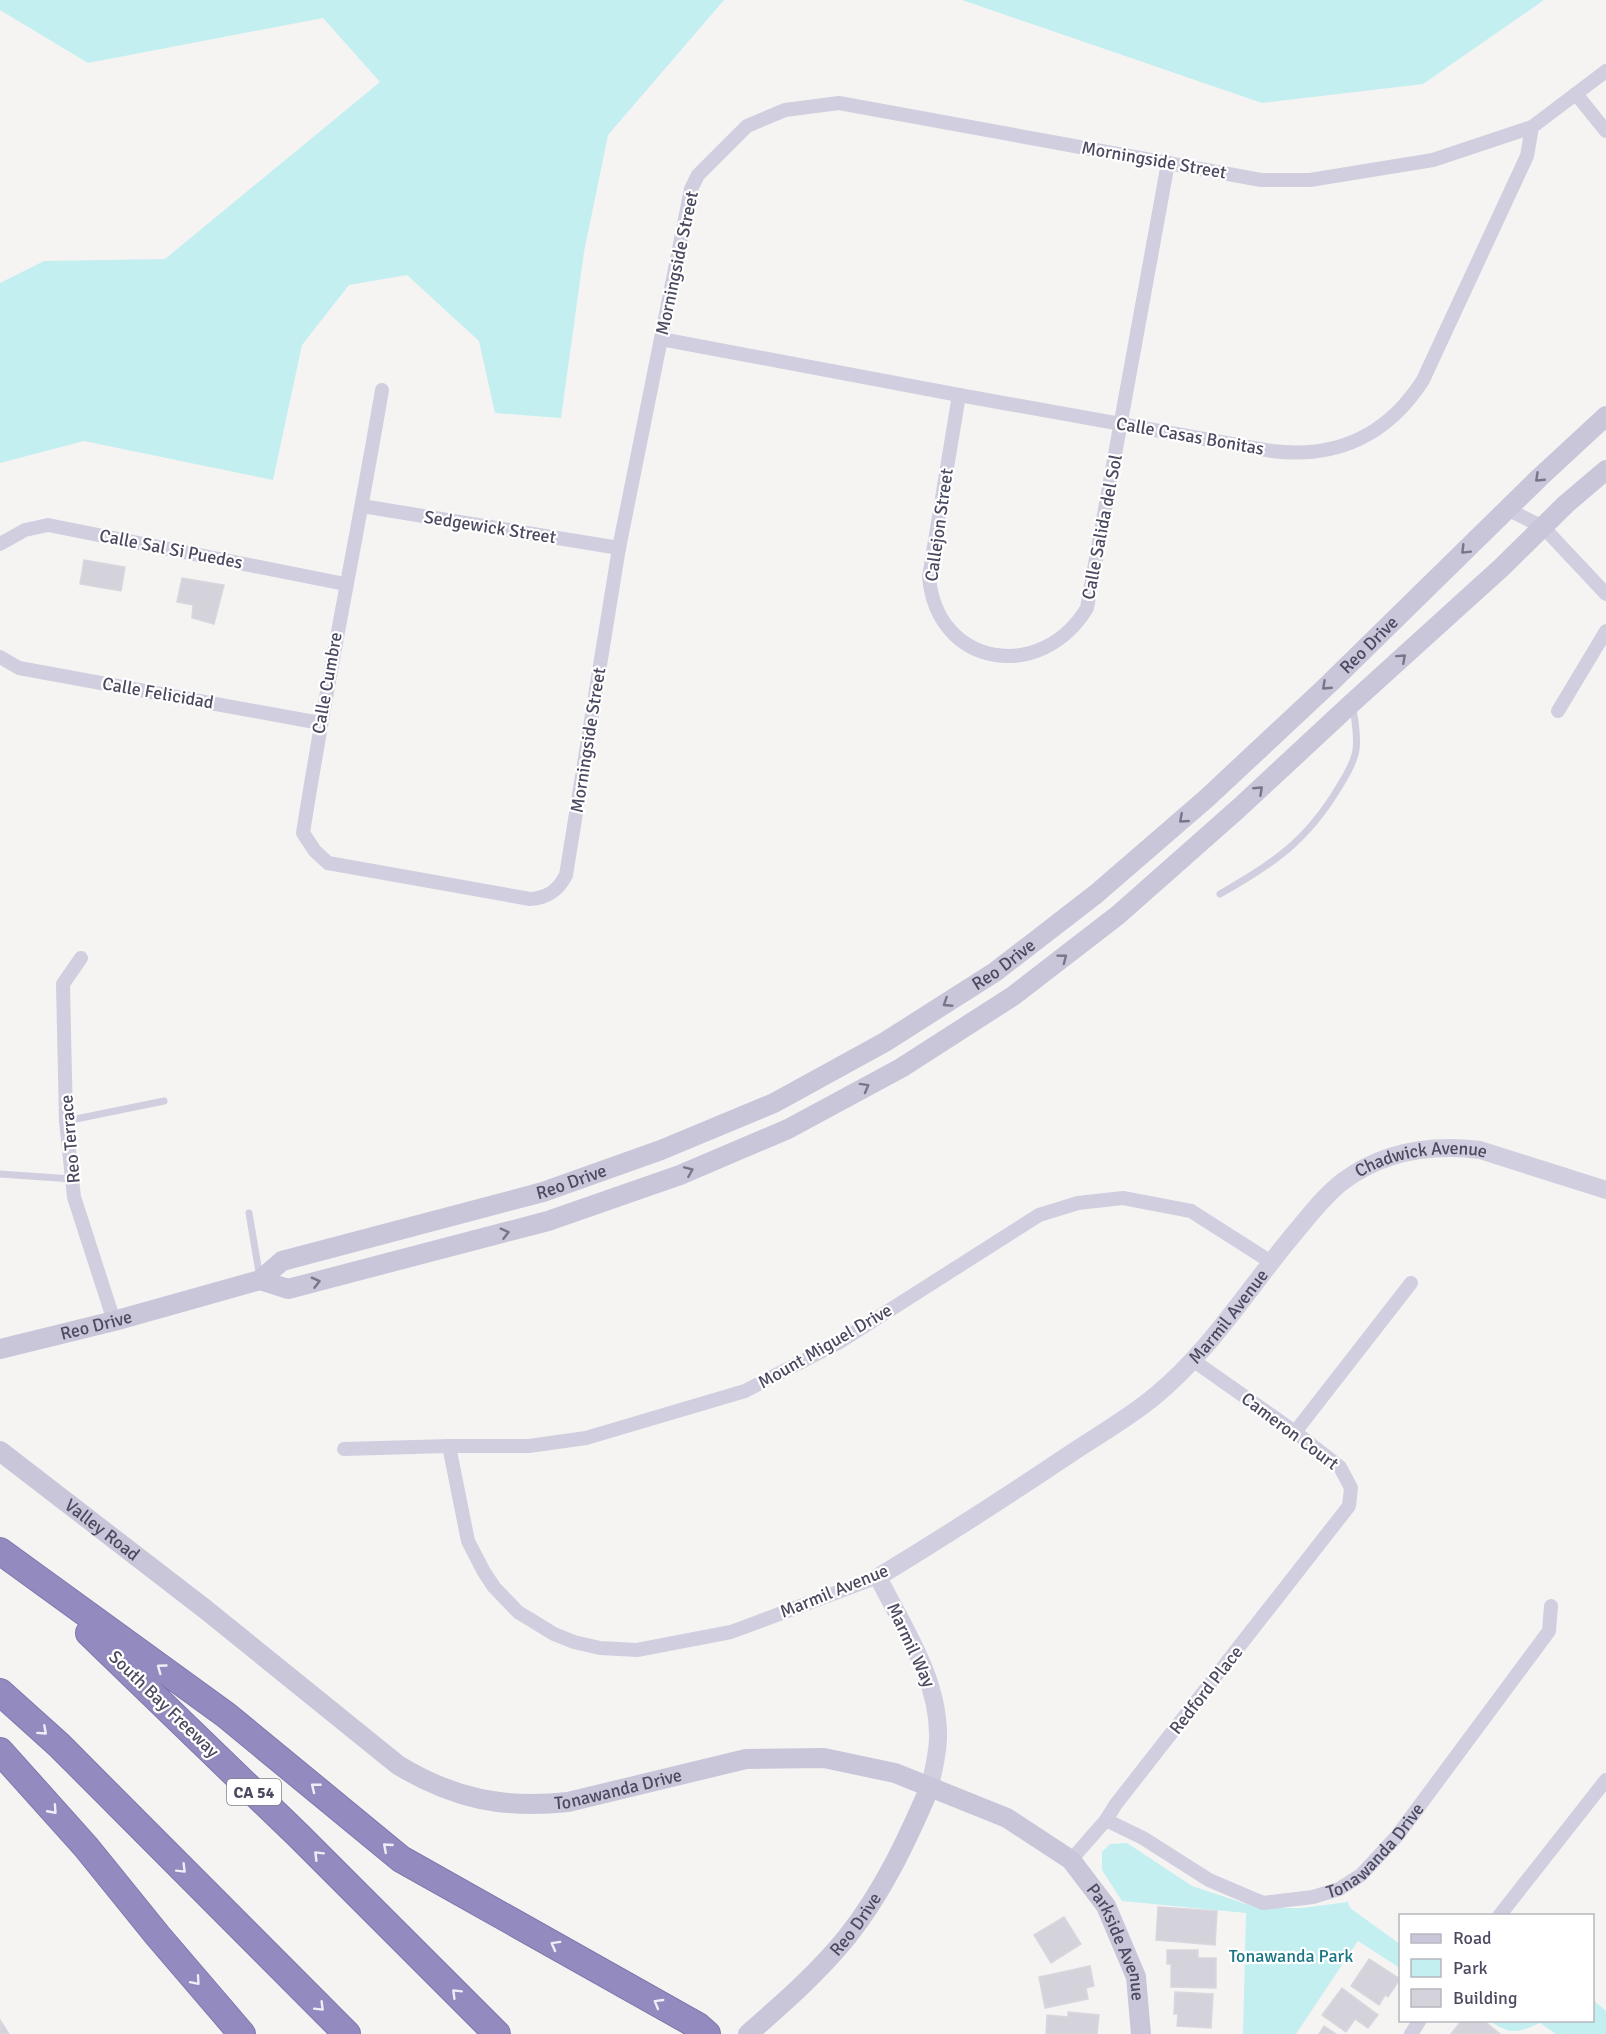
<svg xmlns="http://www.w3.org/2000/svg" width="1606" height="2034" viewBox="0 0 1606 2034" font-family="Signika,sans-serif">
  <style>
    .green { fill: #c3eff0 }
    .building { fill: #d4d2da; stroke: #d9d7de; stroke-width: 1.5 }
    .lines { fill: none; stroke-linecap: round; stroke-linejoin: round }
    .motorway-casing { stroke: #7f77ac; stroke-width: 28 }
    .service { stroke: #d1cfdf; stroke-width: 7 }
    .minor { stroke: #d1cfdf; stroke-width: 14 }
    .tertiary { stroke: #d1cfdf; stroke-width: 18 }
    .secondary { stroke: #c9c6da; stroke-width: 20 }
    .motorway { stroke: #938bc0; stroke-width: 26 }
    .oneway { stroke: #78758b }
    .oneway2 { stroke: #efeef6 }
    .labels { text-anchor: middle; stroke-width: 4.5; stroke-linejoin: round; paint-order: stroke }
    .shield { fill: #fff; stroke: #828090; stroke-width: 1.5 }
    .shield-label { font-size: 16px; font-weight: bold; fill: #4c4a60 }
    .street-label { font-size: 18px; fill: #4c4a60; stroke: #fff }
    .park-label { font-size: 18px; fill: #197684; stroke: #fff }
  </style>
  <rect width="100%" height="100%" fill="#f5f4f3"/>
  <!-- green -->
  <path class="green" d="M0,0H724L608,135L584,252L561,418L495,413L479,341L407,275L349,285L302,345L273,480L84,441L0,463V283L44,261L165,259L380,82L323,18L88,63L0,10Z
    M962,0H1544L1423,84L1262,103Z
    M1127,1843L1192,1886L1258,1908H1302L1348,1902L1350,1908L1400,1944V1968L1358,1941L1296,2034H1243L1246,1913L1122,1901L1102,1870V1852L1110,1844Z
    M1593,2000L1606,2011V2034H1556L1540,2023C1516,2034 1511,2034 1489,2021L1592,2020Z"/>
  <!-- building -->
  <path class="building" d="M84,560L125,567L121,591L80,584Z
    M182,578L224,585L214,624L192,618L193,605L177,602Z
    M1158,1907L1217,1911L1215,1945L1156,1940Z
    M1064,1917L1081,1944L1051,1963L1034,1935Z
    M1167,1950H1198V1958H1216V1988L1171,1987V1964H1167Z
    M1369,1959L1400,1979L1388,1997L1385,1995L1379,2005L1351,1986Z
    M1090,1966L1094,1986L1086,1988L1088,1999L1045,2008L1039,1977Z
    M1342,1988L1378,2015L1368,2028L1355,2019L1346,2032L1322,2015Z
    M1175,1992L1213,1994L1211,2028L1177,2026L1178,2014H1174Z
    M1068,2012L1099,2015L1097,2034H1046L1047,2015L1068,2017Z
    M0,2020L9,2034H0Z
    M1462,2020H1483L1500,2034H1451Z
    M1324,2026L1336,2034H1319Z"/>
  <g class="lines">
    <!-- motorway casing -->
    <g class="motorway-casing">
      <path id="motorway" d="M0,1551L226,1715L401,1859L698,2026L707,2034
        M89,1633L298,1835L497,2034
        M0,1692L59,1745L347,2034
        M0,1751L86,1847L158,1936L242,2034"/>
    </g>
    <!-- service -->
    <path class="service" d="M1220,894C1273,864 1307,841 1339,787C1346,776 1354,763 1356,750C1358,736 1355,722 1353,708
      M66,1121L164,1101
      M0,1174L72,1179
      M249,1213L260,1278"/>
    <!-- minor -->
    <g class="minor">
      <path d="M1576,94L1606,131"/>
      <path d="M661,339L959,395L1272,451C1337,459 1388,435 1423,380L1527,156L1532,127"/>
      <path d="M382,390C357,538 326,685 303,833L315,851L328,863L530,899C547,898 558,891 566,875L619,548L691,189L698,175L747,126L785,110L839,103L1261,180H1310L1433,160L1532,127L1606,71"/>
      <path d="M959,395L929,577C937,668 1042,683 1087,608L1168,163"/>
      <path d="M362,506L619,548"/>
      <path d="M1507,509L1543,527L1606,594"/>
      <path d="M0,544L25,530L48,525L345,584"/>
      <path d="M0,657L19,668L320,723"/>
      <path d="M1558,711L1606,631"/>
      <path d="M81,958L63,984L66,1121L74,1197L114,1321"/>
      <path d="M1295,1432L1411,1283"/>
      <path d="M449,1446L468,1541L484,1572L494,1587L518,1612L554,1634L574,1642L600,1648L637,1650L731,1632L878,1577"/>
      <path d="M344,1449L449,1446H529L586,1438L745,1391L838,1343L1039,1215L1078,1203L1123,1198L1191,1211L1271,1262"/>
      <path id="s1" d="M1106,1820L1143,1838L1209,1880L1263,1903L1313,1897L1339,1889L1361,1875L1397,1836L1549,1631L1551,1606"/>
      <path d="M1071,1860L1106,1820L1116,1804L1349,1506L1351,1488L1340,1467L1295,1432L1194,1361"/>
      <path d="M1499,1916L1606,1780"/>
      <path d="M1411,2034L1420,2020"/>
    </g>
    <!-- tertiary -->
    <path class="tertiary" id="s2" d="M930,1787C933,1771 938,1753 938,1737C939,1679 903,1627 878,1577C944,1537 1009,1495 1073,1452C1100,1434 1130,1417 1155,1396C1210,1351 1248,1289 1293,1235C1309,1216 1323,1197 1342,1182C1382,1152 1431,1144 1480,1150L1606,1190"/>
    <!-- secondary -->
    <g class="secondary">
      <path d="M260,1280L288,1289L548,1221L680,1175L788,1129L901,1068L1013,996L1118,915L1239,808L1352,703L1502,567L1566,504L1606,470"/>
      <path id="s3" d="M0,1349L114,1321L260,1280L282,1261L543,1192L661,1150L774,1103L885,1042L995,972L1096,894L1207,798L1330,683L1539,478L1606,416"/>
      <path id="s4" d="M0,1451L205,1609L398,1765C454,1799 504,1809 568,1802L746,1759L824,1758L895,1773L1007,1818L1071,1860L1106,1906L1136,1977L1141,2034"/>
      <path id="s5" d="M748,2034C782,2004 818,1973 847,1937C883,1892 907,1840 930,1787"/>
    </g>
    <!-- motorway -->
    <use href="#motorway" class="motorway"/>
  </g>
  <!-- one-way arrows -->
  <defs><path id="oneway-chevron" d="M-2-3.5L2.5 0L-2 3.5" fill="none" stroke-width="1.6" stroke-linecap="round" stroke-linejoin="round" transform="scale(1.5)"/></defs>
  <g class="oneway">
    <use href="#oneway-chevron" transform="translate(1539 478) rotate(137)"/>
    <use href="#oneway-chevron" transform="translate(1465 550) rotate(135)"/>
    <use href="#oneway-chevron" transform="translate(1402 658) rotate(-42)"/>
    <use href="#oneway-chevron" transform="translate(1326 686) rotate(137)"/>
    <use href="#oneway-chevron" transform="translate(1259 790) rotate(-43)"/>
    <use href="#oneway-chevron" transform="translate(1183 819) rotate(139)"/>
    <use href="#oneway-chevron" transform="translate(1063 958) rotate(-37)"/>
    <use href="#oneway-chevron" transform="translate(947 1003) rotate(147)"/>
    <use href="#oneway-chevron" transform="translate(865 1087) rotate(-29)"/>
    <use href="#oneway-chevron" transform="translate(689 1171) rotate(-23)"/>
    <use href="#oneway-chevron" transform="translate(505 1233) rotate(-15)"/>
    <use href="#oneway-chevron" transform="translate(316 1282) rotate(-15)"/>
  </g>
  <g class="oneway2">
    <use href="#oneway-chevron" transform="translate(161 1668) rotate(-144)"/>
    <use href="#oneway-chevron" transform="translate(43 1731) rotate(42)"/>
    <use href="#oneway-chevron" transform="translate(315 1787) rotate(-141)"/>
    <use href="#oneway-chevron" transform="translate(53 1810) rotate(48)"/>
    <use href="#oneway-chevron" transform="translate(387 1847) rotate(-139)"/>
    <use href="#oneway-chevron" transform="translate(318 1855) rotate(-135)"/>
    <use href="#oneway-chevron" transform="translate(182 1869) rotate(45)"/>
    <use href="#oneway-chevron" transform="translate(555 1945) rotate(-151)"/>
    <use href="#oneway-chevron" transform="translate(196 1981) rotate(49)"/>
    <use href="#oneway-chevron" transform="translate(456 1993) rotate(-135)"/>
    <use href="#oneway-chevron" transform="translate(658 2003) rotate(-150)"/>
    <use href="#oneway-chevron" transform="translate(320 2007) rotate(45)"/>
  </g>
  <g class="labels">
    <!-- shield labels -->
    <rect class="shield" x="227" y="1779" width="54" height="26" rx="4.5"/>
    <g class="shield-label">
      <text x="254" y="1798">CA 54</text>
    </g>
    <!-- street labels -->
    <g class="street-label">
      <text transform="translate(1154 160) rotate(10)" y="6">Morningside Street</text>
      <text transform="translate(677 263) rotate(-78)" y="6">Morningside Street</text>
      <text transform="translate(1190 436) rotate(10)" y="6">Calle Casas Bonitas</text>
      <text transform="translate(939 525) rotate(-82)" y="6">Callejon Street</text>
      <text transform="translate(490 527) rotate(9)" y="6">Sedgewick Street</text>
      <text transform="translate(1102 527) rotate(-79)" y="6">Calle Salida del Sol</text>
      <text transform="translate(171 549) rotate(11)" y="6">Calle Sal Si Puedes</text>
      <text dy="6" stroke="none"><textPath href="#s3" startOffset="1570">Reo Drive</textPath></text>
      <text transform="translate(327 683) rotate(-80)" y="6">Calle Cumbre</text>
      <text transform="translate(158 693) rotate(10)" y="6">Calle Felicidad</text>
      <text transform="translate(588 740) rotate(-81)" y="6">Morningside Street</text>
      <text dy="6" stroke="none"><textPath href="#s3" startOffset="1084">Reo Drive</textPath></text>
      <text transform="translate(70 1139) rotate(-95)" y="6">Reo Terrace</text>
      <text dy="6" stroke="none"><textPath href="#s2" startOffset="924">Chadwick Avenue</textPath></text>
      <text dy="6" stroke="none"><textPath href="#s3" startOffset="598">Reo Drive</textPath></text>
      <text dy="6" stroke="none"><textPath href="#s2" startOffset="663">Marmil Avenue</textPath></text>
      <text dy="6" stroke="none"><textPath href="#s3" startOffset="99">Reo Drive</textPath></text>
      <text transform="translate(825 1346) rotate(-30)" y="6">Mount Miguel Drive</text>
      <text transform="translate(1290 1431) rotate(37)" y="6">Cameron Court</text>
      <text dy="6" stroke="none"><textPath href="#s4" startOffset="129">Valley Road</textPath></text>
      <text transform="translate(834 1591) rotate(-22)" y="6">Marmil Avenue</text>
      <text transform="translate(911 1645) rotate(65)" y="6">Marmil Way</text>
      <text transform="translate(1206 1690) rotate(-52)" y="6">Redford Place</text>
      <text transform="translate(164 1704) rotate(44)" y="6">South Bay Freeway</text>
      <text dy="6" stroke="none"><textPath href="#s4" startOffset="736">Tonawanda Drive</textPath></text>
      <text dy="6" stroke="none"><textPath href="#s1" startOffset="308">Tonawanda Drive</textPath></text>
      <text dy="6" stroke="none"><textPath href="#s5" startOffset="154">Reo Drive</textPath></text>
      <text dy="6" stroke="none"><textPath href="#s4" startOffset="1311">Parkside Avenue</textPath></text>
    </g>
    <!-- park labels -->
    <g class="park-label">
      <text x="1291" y="1962">Tonawanda Park</text>
    </g>
  </g>
  <!-- legend -->
  <rect x="1399" y="1914" width="195" height="108" fill="#ffffff" stroke="#b7b7bf" stroke-width="1.5"/>
  <rect x="1411" y="1934" width="30" height="9" fill="#c9c6da" stroke="#b7b7bf" stroke-width="1.5"/>
  <text x="1453" y="1944" font-size="18" fill="#4c4a60">Road</text>
  <rect x="1411" y="1959" width="30" height="18" fill="#c3eff0" stroke="#b7b7bf" stroke-width="1.5"/>
  <text x="1453" y="1974" font-size="18" fill="#4c4a60">Park</text>
  <rect x="1411" y="1989" width="30" height="18" fill="#d4d2da" stroke="#b7b7bf" stroke-width="1.5"/>
  <text x="1453" y="2004" font-size="18" fill="#4c4a60">Building</text>
</svg>
